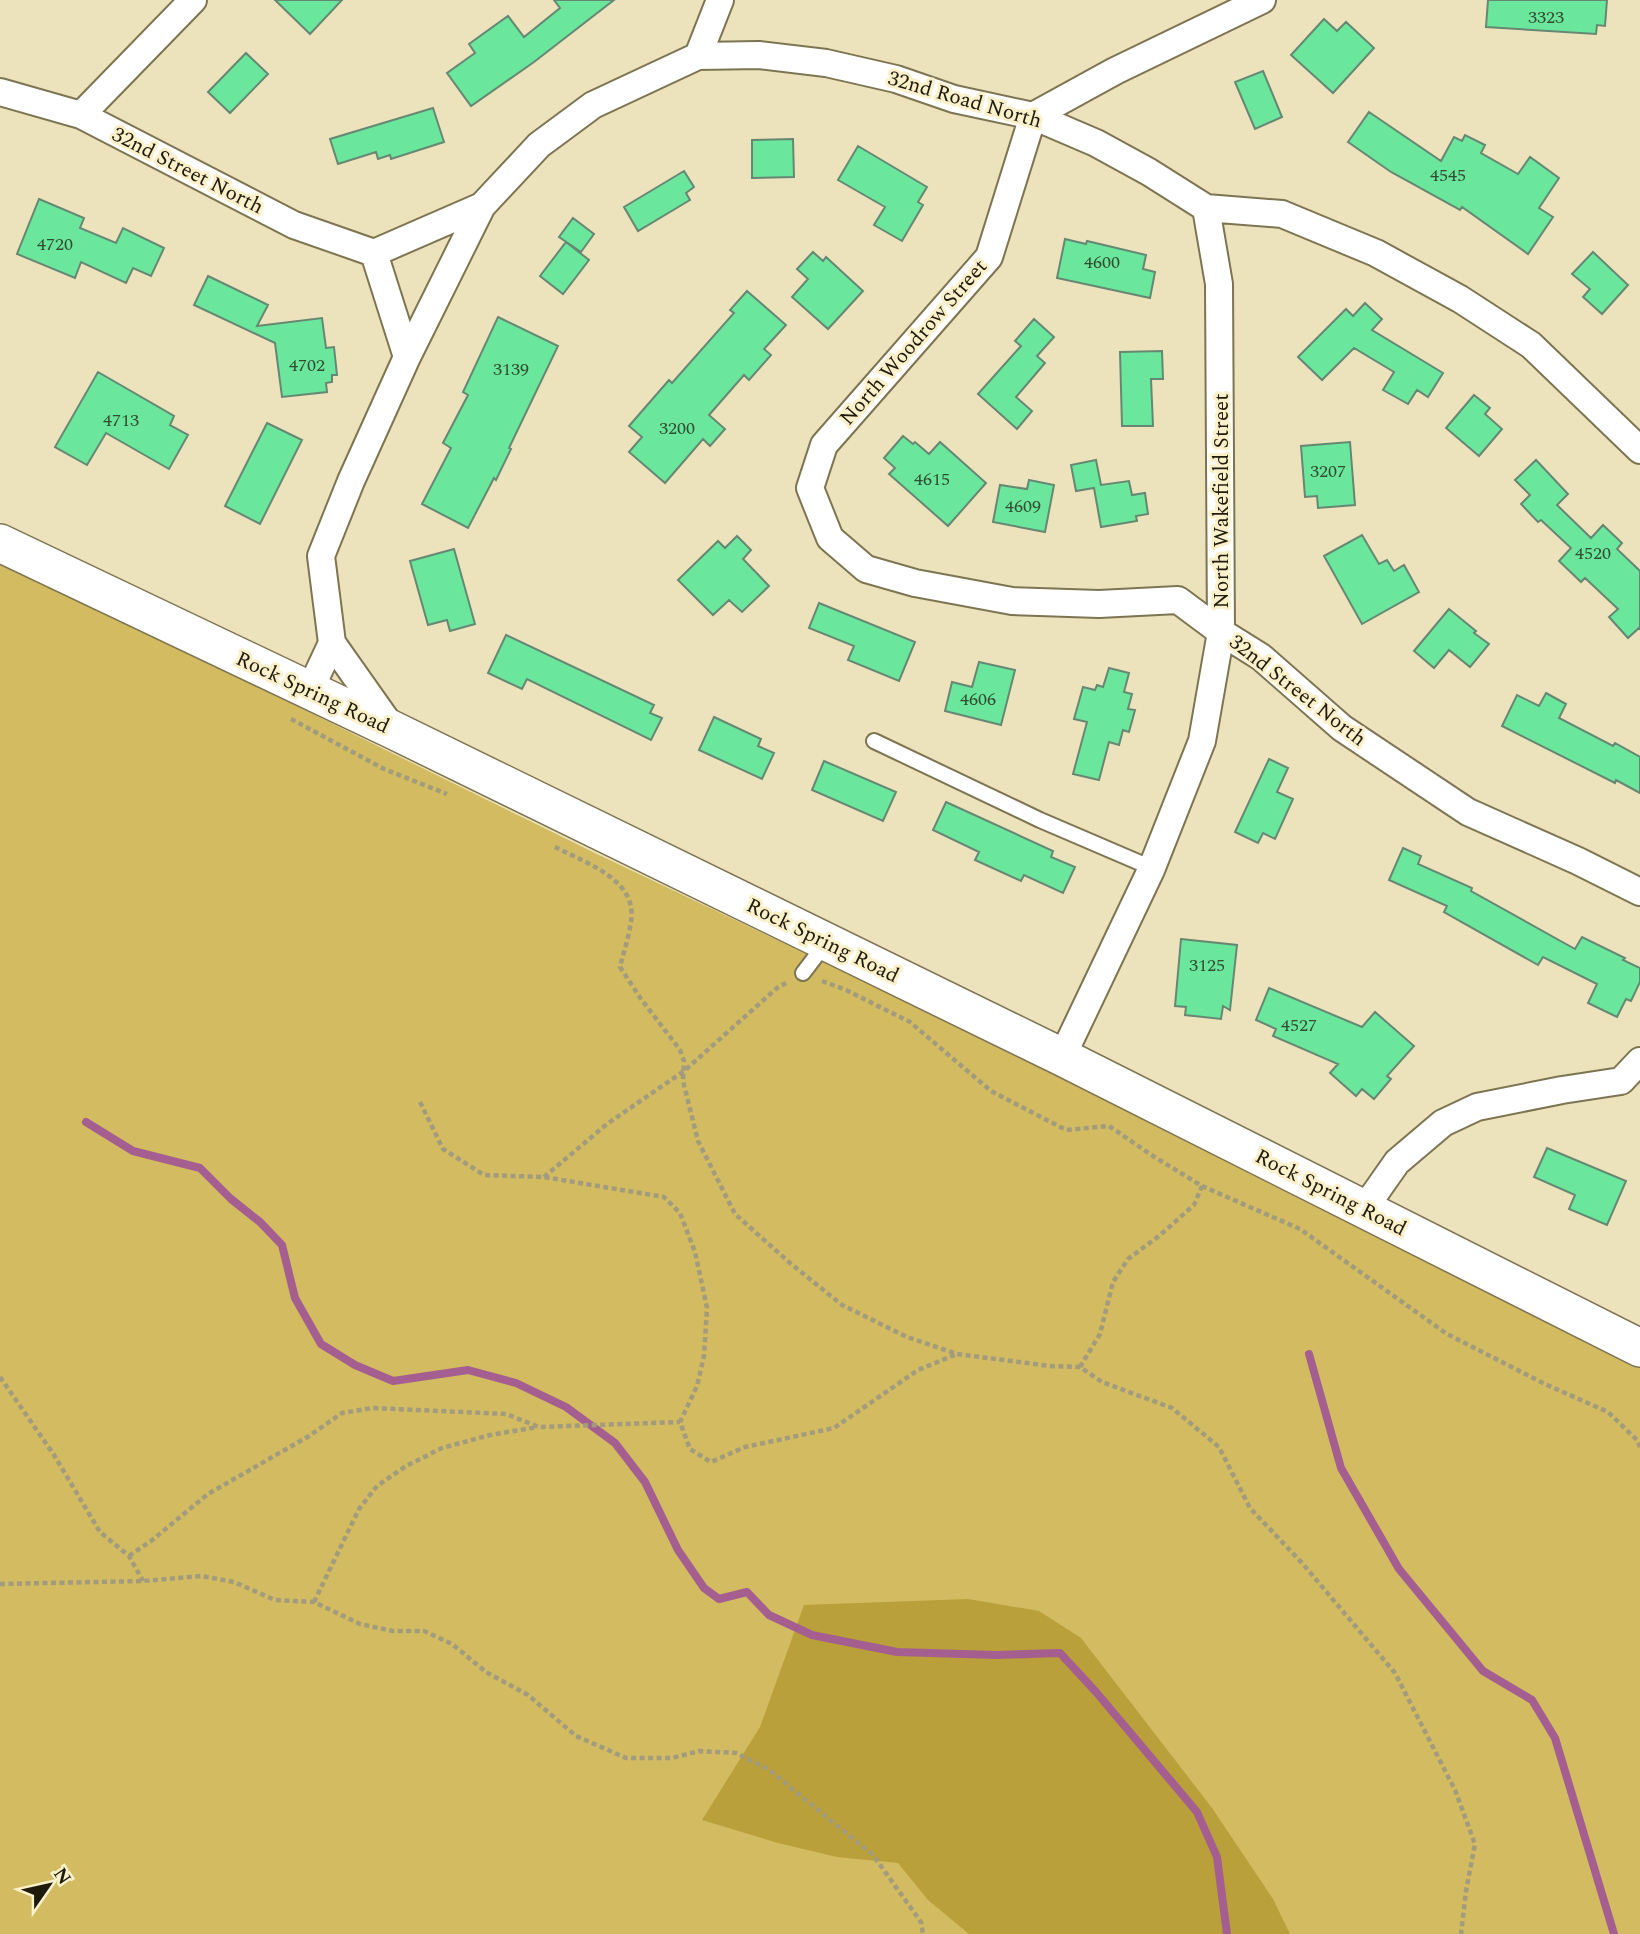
<svg xmlns="http://www.w3.org/2000/svg" width="1640" height="1934" viewBox="0 0 1640 1934" font-family="Spectral,serif">
  <style>
    .green { fill: #d2bb60 }
    .forest { fill: #b9a03a }
    .lines { fill: none; stroke-linecap: round; stroke-linejoin: round }
    .stream { stroke: #a45f90; stroke-width: 8 }
    .building { fill: #6ae69d; stroke: #668872; stroke-width: 2 }
    .lane-casing { stroke: #7d7452; stroke-width: 18 }
    .street-casing { stroke: #7d7452; stroke-width: 30 }
    .secondary-casing { stroke: #7d7452; stroke-width: 40 }
    .path { stroke: #a29b7e; stroke-width: 4.5; stroke-dasharray: 5 3.5; stroke-linecap: butt }
    .lane { stroke: #fff; stroke-width: 14 }
    .street { stroke: #fff; stroke-width: 26 }
    .secondary { stroke: #fff; stroke-width: 37 }
    .labels { text-anchor: middle; stroke-width: 6; stroke-linejoin: round; paint-order: stroke }
    .number-label { font-size: 18px; fill: #314d30 }
    .street-label { font-size: 21px; fill: #1e1a0c; stroke: #faf0ca }
  </style>
  <rect width="100%" height="100%" fill="#ece3bd"/>
  <!-- green -->
  <path class="green" d="M0,560L595,853L1353,1215L1640,1355V1934H0Z"/>
  <!-- forest -->
  <path class="forest" d="M968,1599L1039,1611L1081,1638L1212,1808L1273,1899L1290,1934H969L928,1900L898,1863L837,1857L778,1843L702,1820L760,1727L804,1605Z"/>
  <g class="lines">
    <!-- stream -->
    <path class="stream" d="M86,1122L133,1151L200,1168L231,1199L260,1222L282,1245L295,1298L321,1344L355,1365L393,1381L468,1370L516,1383L566,1407L615,1443L645,1482L678,1550L704,1588L719,1599L747,1592L769,1615L812,1635L897,1652L996,1655L1060,1653L1096,1692L1197,1812L1217,1857L1227,1934
      M1309,1354L1341,1468L1399,1569L1483,1671L1532,1700L1555,1738L1614,1934"/>
  </g>
  <!-- building -->
  <path class="building" d="M275,0H342L310,34Z
    M554,0H614L534,62L471,106L447,73L475,53L469,44L508,16L524,37L560,8Z
    M1488,0H1607L1605,26L1597,25L1596,34L1486,27Z
    M1324,19L1337,31L1346,22L1374,48L1333,93L1291,55Z
    M246,53L268,74L230,113L208,92Z
    M1263,71L1282,117L1255,129L1235,82Z
    M433,108L444,142L391,159L390,155L378,159L376,152L338,164L330,139Z
    M1369,112L1441,161L1454,137L1462,141L1465,135L1485,145L1481,153L1518,174L1530,157L1559,178L1539,208L1553,217L1528,254L1462,207L1460,210L1391,172L1348,142Z
    M793,139L794,177L752,178V140Z
    M858,146L927,187L918,202L923,205L902,241L874,225L885,207L838,180Z
    M684,171L694,187L686,193L690,200L638,231L624,207Z
    M39,199L84,218L80,228L116,243L123,228L164,248L151,276L133,268L126,283L81,262L75,278L17,254Z
    M573,218L594,234L581,252L559,237Z
    M1065,239L1086,244L1087,241L1146,255L1143,269L1155,272L1150,298L1057,278Z
    M566,242L589,260L563,294L540,276Z
    M813,252L823,261L826,257L863,291L828,329L792,297L808,279L797,269Z
    M1593,252L1628,285L1602,314L1583,297L1590,289L1572,274Z
    M208,276L268,305L257,326L322,318L326,348L334,347L337,375H332V382L326,383L327,392L282,397L275,343L194,305Z
    M747,291L786,325L764,349L771,355L749,380L744,375L709,415L725,429L710,446L703,439L665,483L629,452L642,437L629,426L669,380L672,383L734,313L730,310Z
    M1365,303L1382,319L1372,330L1443,373L1428,397L1417,390L1408,404L1383,390L1394,372L1354,348L1322,380L1298,357L1346,309L1353,316Z
    M498,317L558,346L509,448L511,449L496,480L494,478L468,528L422,504L451,448L443,443L468,395L463,392Z
    M1034,319L1054,337L1037,356L1045,363L1016,397L1032,411L1017,429L978,394L1021,346L1015,341Z
    M1162,351L1163,379H1151L1153,426H1122L1120,352Z
    M98,372L174,416L170,425L188,435L169,469L106,433L87,465L55,447Z
    M1474,395L1490,408L1485,414L1502,429L1479,456L1446,428Z
    M267,423L302,440L260,524L225,506Z
    M903,436L913,444L915,442L929,454L940,442L986,483L948,526L889,474L895,468L884,458Z
    M1350,442L1355,505L1318,508L1317,496L1305,497L1301,446Z
    M1096,460L1101,485L1129,481L1132,495L1145,493L1148,514L1136,516L1137,521L1101,527L1094,488L1076,491L1071,465Z
    M1536,460L1568,494L1557,505L1591,538L1603,525L1622,543L1617,549L1640,571V629L1639,628L1628,638L1609,617L1618,609L1585,578L1581,582L1559,561L1571,548L1541,520L1538,522L1521,504L1530,495L1515,480Z
    M1029,480L1054,485L1045,532L993,522L1000,485L1027,489Z
    M1362,535L1379,564L1387,560L1394,571L1404,565L1419,592L1362,624L1324,556Z
    M737,536L751,550L743,559L769,586L742,612L729,600L713,615L678,580L718,541L725,548Z
    M454,549L475,624L450,631L447,620L428,625L410,561Z
    M819,603L915,642L899,681L848,660L854,646L809,628Z
    M1449,609L1476,631L1474,633L1489,644L1470,667L1449,650L1434,668L1414,651Z
    M506,635L654,705L650,713L662,718L651,740L527,679L522,689L488,673Z
    M979,662L1015,670L1001,725L945,711L952,682L972,687Z
    M1109,668L1129,673L1124,692L1132,694L1128,709L1135,710L1129,732L1123,730L1119,745L1109,742L1099,780L1073,774L1087,722L1074,719L1083,687L1095,690L1097,685L1103,687Z
    M1546,693L1566,704L1559,718L1613,746L1615,743L1640,757V793L1616,780L1615,783L1502,726L1517,695L1539,706Z
    M714,717L761,739L758,746L774,753L762,779L699,750Z
    M1269,759L1288,768L1277,792L1293,799L1275,839L1263,833L1258,843L1235,832Z
    M824,761L896,792L883,821L812,790Z
    M946,802L1053,851L1051,857L1075,867L1063,893L1024,875L1021,881L975,860L979,852L933,830Z
    M1403,848L1421,856L1418,864L1472,888L1471,891L1575,949L1582,937L1625,958L1623,960L1640,968V982L1631,1001L1626,999L1617,1017L1588,1003L1597,984L1543,957L1538,965L1444,912L1447,906L1389,880Z
    M1181,939L1237,945L1230,1010L1223,1006L1221,1019L1185,1015L1186,1007L1175,1006Z
    M1269,988L1362,1027L1375,1012L1414,1046L1387,1076L1391,1079L1374,1099L1362,1089L1356,1096L1330,1073L1338,1064L1273,1036L1276,1029L1256,1020Z
    M1547,1148L1626,1181L1607,1225L1569,1209L1575,1195L1534,1177Z"/>
  <g class="lines">
    <!-- lane casing -->
    <g class="lane-casing">
      <path id="lane" d="M874,741L1040,820L1152,868
        M803,973L826,943"/>
    </g>
    <!-- street casing -->
    <g class="street-casing">
      <path id="street" d="M1262,0L1115,71L1033,116L989,257L824,445L810,488L830,538L866,569L915,583L1012,601L1099,604L1178,600L1221,632L1261,657L1342,728L1468,812L1578,861L1640,892
        M698,56L720,0
        M0,92L81,115L294,225L374,253
        M81,115L193,0
        M407,357L482,206
        M310,690L332,643
        M392,728L332,643L321,556L351,481L407,357L374,253L482,206L539,145L593,105L698,56L759,55L826,63L896,79L954,99L1033,116L1096,143L1149,172L1206,208L1282,214L1376,253L1460,299L1531,345L1640,450
        M1062,1057L1151,870L1202,741L1221,632L1219,284L1206,208
        M1364,1209L1397,1162L1443,1123L1477,1107L1562,1090L1621,1081L1640,1061"/>
    </g>
    <!-- secondary casing -->
    <g class="secondary-casing">
      <path id="secondary" d="M0,543L393,730L1062,1057L1640,1348"/>
    </g>
    <!-- path -->
    <path class="path" d="M291,719L384,769L447,794
      M555,847C580,860 626,876 631,907C634,923 624,950 620,967L641,999L680,1050L684,1061L683,1081L698,1141L735,1214L790,1263L842,1305L907,1337L957,1354L1050,1366L1080,1367L1102,1382L1172,1408L1219,1447L1250,1508L1302,1563L1395,1673L1455,1790L1475,1844L1466,1891L1461,1934
      M822,981L846,990L910,1022L991,1091L1066,1130L1109,1126L1153,1156L1202,1186L1300,1229L1447,1334L1547,1385L1608,1412L1637,1440L1640,1447
      M420,1102L443,1149L484,1175L544,1177L664,1197L680,1213L695,1252L707,1308L704,1356L697,1386L680,1422L690,1449L711,1462L745,1447L834,1428L918,1370L957,1354
      M544,1177L607,1124L684,1071L777,988L786,983
      M1080,1367L1100,1334L1113,1282L1128,1259L1159,1236L1194,1205L1202,1186
      M0,1377L54,1455L100,1532L129,1556L143,1581
      M129,1556L151,1541L208,1494L309,1436L342,1413L372,1408L506,1414L539,1427L680,1422
      M0,1584L143,1581L201,1576L234,1582L275,1600L314,1602L360,1624L393,1631H424L452,1644L486,1672L528,1695L576,1736L626,1758H672L699,1751L736,1753L768,1769L873,1855L921,1922L923,1934
      M314,1602L359,1509L377,1486L406,1466L442,1448L490,1435L538,1427"/>
    <!-- lane -->
    <use href="#lane" class="lane"/>
    <!-- street -->
    <use href="#street" class="street"/>
    <!-- secondary -->
    <use href="#secondary" class="secondary"/>
  </g>
  <g class="labels">
    <!-- number labels -->
    <g class="number-label">
      <text x="1546" y="23">3323</text>
      <text x="1448" y="181">4545</text>
      <text x="55" y="250">4720</text>
      <text x="1102" y="268">4600</text>
      <text x="307" y="371">4702</text>
      <text x="511" y="375">3139</text>
      <text x="121" y="426">4713</text>
      <text x="677" y="434">3200</text>
      <text x="1328" y="477">3207</text>
      <text x="932" y="485">4615</text>
      <text x="1023" y="512">4609</text>
      <text x="1593" y="559">4520</text>
      <text x="978" y="705">4606</text>
      <text x="1207" y="971">3125</text>
      <text x="1299" y="1031">4527</text>
    </g>
    <!-- street labels -->
    <g class="street-label">
      <text transform="translate(965 99) rotate(16)" y="7">32nd Road North</text>
      <text transform="translate(188 170) rotate(27)" y="7">32nd Street North</text>
      <text transform="translate(913 342) rotate(-49)" y="7">North Woodrow Street</text>
      <text transform="translate(1221 501) rotate(-90)" y="7">North Wakefield Street</text>
      <text transform="translate(1298 690) rotate(38)" y="7">32nd Street North</text>
      <text transform="translate(313 692) rotate(25)" y="7">Rock Spring Road</text>
      <text transform="translate(823 940) rotate(26)" y="7">Rock Spring Road</text>
      <text transform="translate(1331 1192) rotate(27)" y="7">Rock Spring Road</text>
    </g>
  </g>
  <!-- north arrow -->
  <g transform="translate(49 1885) rotate(56)" stroke="#faf0ca" stroke-width="5" paint-order="stroke">
  <path d="M0-5L12 26L0 18L-12 26Z" fill="#1e1a0c"/>
  <text y="-10" font-size="19" font-weight="bold" text-anchor="middle" fill="#1e1a0c">N</text>
  </g>
</svg>
